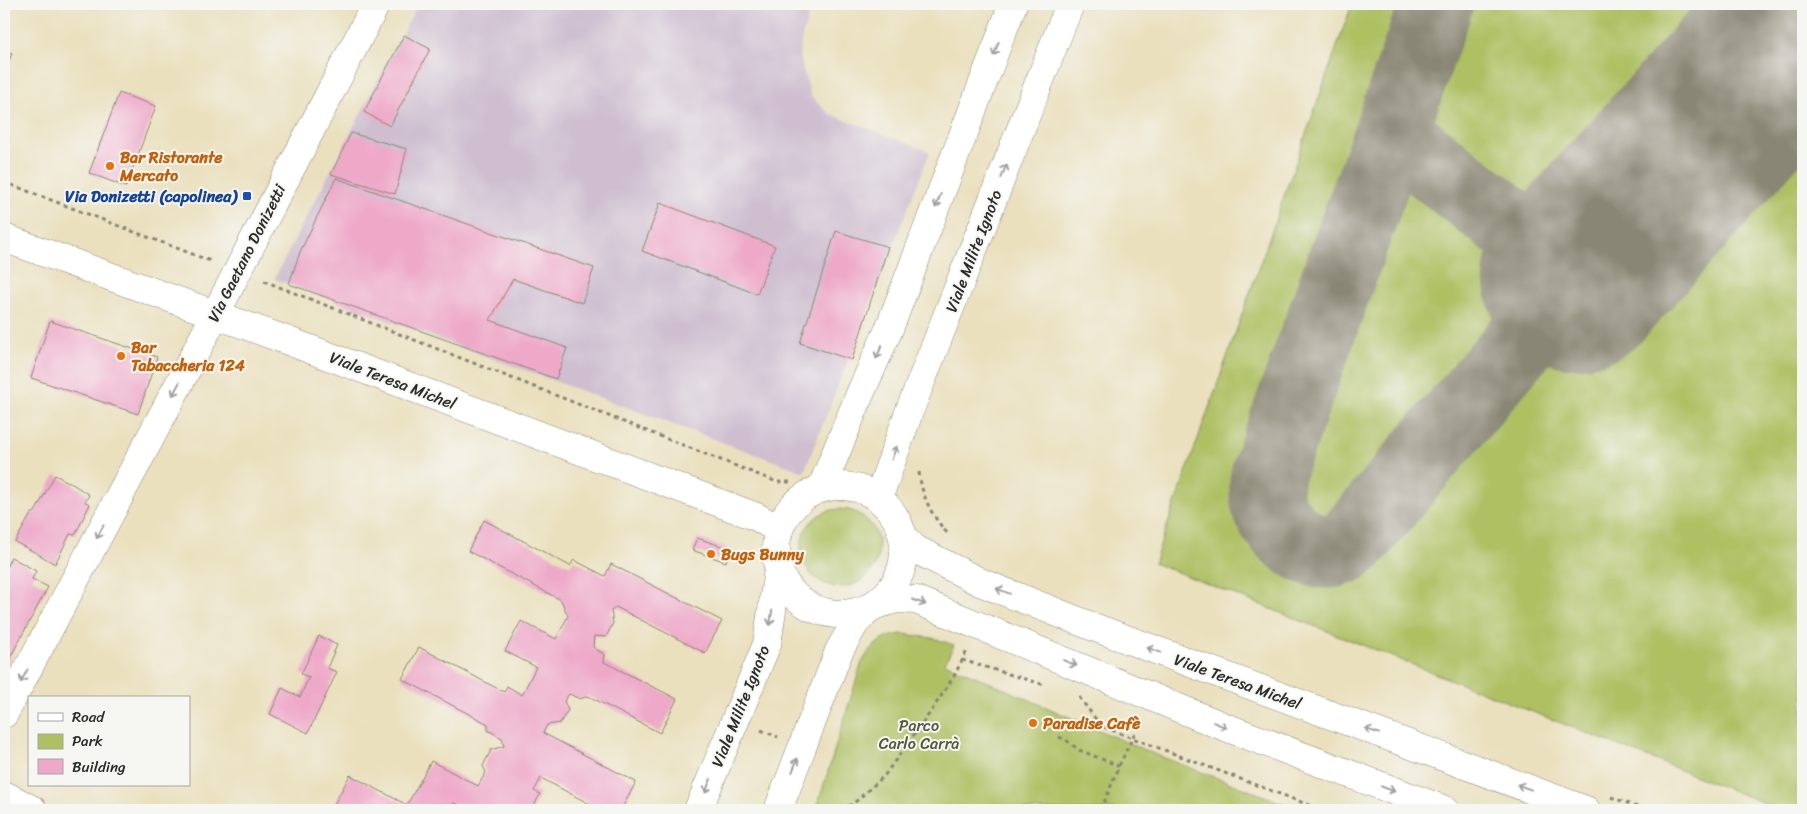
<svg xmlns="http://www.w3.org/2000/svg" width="1807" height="814" viewBox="0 0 1807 814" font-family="Sriracha,sans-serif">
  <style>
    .industrial { fill: #cebed0 }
    .green { fill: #afc064; stroke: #6d7648 }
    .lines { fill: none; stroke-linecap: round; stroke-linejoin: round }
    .taxiway { stroke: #8a8674; stroke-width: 74 }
    .runway { stroke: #8a8674; stroke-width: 185 }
    .building { fill: #eea9c9 }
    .minor-casing { stroke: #8a8674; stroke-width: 29 }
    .major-casing { stroke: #8a8674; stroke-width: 29 }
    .path { stroke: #8a8674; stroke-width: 3; stroke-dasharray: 4 4; stroke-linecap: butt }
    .minor { stroke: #fff; stroke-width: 28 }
    .major { stroke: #fff; stroke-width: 28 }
    .oneway { stroke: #a0a0a0 }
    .food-dot { fill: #e8710a; stroke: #f6f6f2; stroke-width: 2 }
    .transit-dot { fill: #1a4fb4; stroke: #f6f6f2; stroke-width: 2 }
    .labels { text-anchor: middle; stroke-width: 4; stroke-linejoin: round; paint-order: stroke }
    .food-label { font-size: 16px; font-weight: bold; fill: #c56008; stroke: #f6f6f2; text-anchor: start }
    .transit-label { font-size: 16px; font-weight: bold; fill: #164399; stroke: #f6f6f2; text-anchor: end }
    .street-label { font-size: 16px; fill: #2b2b2b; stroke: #f6f6f2 }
    .park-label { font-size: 16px; fill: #53583c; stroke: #f6f6f2 }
  </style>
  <rect width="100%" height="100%" fill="#f6f6f2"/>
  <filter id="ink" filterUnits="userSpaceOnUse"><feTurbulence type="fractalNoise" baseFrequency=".02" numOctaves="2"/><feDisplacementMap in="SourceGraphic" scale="10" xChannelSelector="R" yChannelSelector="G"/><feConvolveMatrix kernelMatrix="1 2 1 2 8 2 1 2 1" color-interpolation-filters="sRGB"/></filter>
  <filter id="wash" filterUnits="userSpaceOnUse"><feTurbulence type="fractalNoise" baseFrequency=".0096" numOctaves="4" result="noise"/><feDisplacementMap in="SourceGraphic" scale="20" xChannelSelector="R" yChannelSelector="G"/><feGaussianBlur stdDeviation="1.12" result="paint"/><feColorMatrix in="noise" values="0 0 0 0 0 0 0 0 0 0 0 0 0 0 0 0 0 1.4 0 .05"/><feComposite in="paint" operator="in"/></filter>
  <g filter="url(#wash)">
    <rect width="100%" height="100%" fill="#eae0bd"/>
    <!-- industrial -->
    <path class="industrial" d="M418,4H812L802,37L799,55L811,97L830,114L930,152L804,472L274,279Z"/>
    <!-- green -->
    <path class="green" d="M1352,4H1803V810H1782L1154,563Z
      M801 548a39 39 0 1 1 78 0a39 39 0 1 1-78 0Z
      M903,634L932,638L954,645L945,663L1149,752L1301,810H816L861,665C870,646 882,636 903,634Z"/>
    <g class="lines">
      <!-- taxiway -->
      <path class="taxiway" d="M1391,132L1576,276L1353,540C1324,570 1278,536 1268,504C1265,494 1266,482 1268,472L1391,132L1436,4"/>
      <!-- runway -->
      <path class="runway" d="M1576,276L1803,22"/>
    </g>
    <g id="blocks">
      <!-- building -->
      <path class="building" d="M404,35L430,49L390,126L364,112Z
        M4,50L12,53L4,75Z
        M119,93L156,106L126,187L89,173Z
        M351,133L407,149L395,194L331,174Z
        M336,178L594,268L582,303L513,279L490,320L567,348L556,379L289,284L300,252Z
        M660,203L775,246L757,294L642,251Z
        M836,231L888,247L852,360L800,343Z
        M50,321L157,357L138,414L31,378Z
        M55,475L74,485L89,495L85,502L90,504L75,535L70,534L55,564L38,554L15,542L31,514L35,512Z
        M484,520L570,566L574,560L605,576L611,564L722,621L705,653L616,607L611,611L613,623L606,637L594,636L593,647L605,655L604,662L677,699L660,733L588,696L580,699L569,694L564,701L568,710L560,723L547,725L543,733L636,782L621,810H601L541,778L534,791L540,794L532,810H469L454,803L450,810H331L350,775L407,805L431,761L478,786L486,772L483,766L491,750L504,746L502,738L488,730V724L402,679L419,647L504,692L507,686L522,695L536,667L505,651L521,621L556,639L568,616L561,600L468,551Z
        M697,538L730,549L726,562L692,550Z
        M11,557L36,571L32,579L48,587L6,665L4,664V572Z
        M319,636L337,645L327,668L337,672L308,733L270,714L282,688L300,697L309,677L301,674Z"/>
    </g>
  </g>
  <g filter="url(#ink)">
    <use href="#blocks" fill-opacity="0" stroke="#8a8674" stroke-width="1"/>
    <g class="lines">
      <!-- minor casing -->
      <g class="minor-casing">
        <path id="minor" d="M4,238L283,339L757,517L779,530
          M901,531L906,540L915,549L980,582L1091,626L1586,810
          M872,606L896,599L916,600L1220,725L1445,810
          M4,714L189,365L376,4
          M4,795L33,810"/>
      </g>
      <!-- major casing -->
      <g class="major-casing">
        <path id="major" d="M776 550a64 64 0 1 1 128 0a64 64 0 1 1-128 0Z
          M821,489L860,394L889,329L1013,4
          M878,499L909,412L1070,4
          M698,810L767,644L778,570
          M778,810L839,651L855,623L872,606"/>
      </g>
      <!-- path -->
      <path class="path" d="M4,182L213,262
        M264,281L777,482H794
        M919,472C922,497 931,514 947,533
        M962,660L1045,685
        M1079,697L1101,726L1322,810
        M761,730L778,737
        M1059,737L1066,740L1079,750L1119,766
        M1611,797L1645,810
        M841,810L854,803L884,776L932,710L954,676L968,649
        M981,810H997
        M1101,810L1119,766L1140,722"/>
      <!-- minor -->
      <use href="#minor" class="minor"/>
      <!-- major -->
      <use href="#major" class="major"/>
    </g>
    <!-- one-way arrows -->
    <defs><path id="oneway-shaft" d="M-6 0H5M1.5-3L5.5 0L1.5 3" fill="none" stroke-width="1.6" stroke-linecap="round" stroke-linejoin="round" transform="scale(1.25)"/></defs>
    <g class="oneway">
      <use href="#oneway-shaft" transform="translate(996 49) rotate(111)"/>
      <use href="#oneway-shaft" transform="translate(1004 171) rotate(-69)"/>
      <use href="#oneway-shaft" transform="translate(938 201) rotate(111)"/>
      <use href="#oneway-shaft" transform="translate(879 352) rotate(114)"/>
      <use href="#oneway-shaft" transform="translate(176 389) rotate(118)"/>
      <use href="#oneway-shaft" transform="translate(894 453) rotate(-70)"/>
      <use href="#oneway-shaft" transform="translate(100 532) rotate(118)"/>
      <use href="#oneway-shaft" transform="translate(1003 591) rotate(-158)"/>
      <use href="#oneway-shaft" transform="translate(919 602) rotate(19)"/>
      <use href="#oneway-shaft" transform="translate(771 618) rotate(99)"/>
      <use href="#oneway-shaft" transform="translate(1154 650) rotate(-160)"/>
      <use href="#oneway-shaft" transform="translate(1070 663) rotate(22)"/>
      <use href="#oneway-shaft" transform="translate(24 676) rotate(118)"/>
      <use href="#oneway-shaft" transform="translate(1220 725) rotate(22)"/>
      <use href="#oneway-shaft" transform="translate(1372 731) rotate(-160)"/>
      <use href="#oneway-shaft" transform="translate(795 765) rotate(-69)"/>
      <use href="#oneway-shaft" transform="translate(708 786) rotate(113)"/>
      <use href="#oneway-shaft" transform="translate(1524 787) rotate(-160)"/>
      <use href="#oneway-shaft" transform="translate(1388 789) rotate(21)"/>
    </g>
  </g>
  <!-- markers -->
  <g class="food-dot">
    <circle cx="110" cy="166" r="5"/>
    <circle cx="121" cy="356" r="5"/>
    <circle cx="711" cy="554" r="5"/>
    <circle cx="1033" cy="723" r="5"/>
  </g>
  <rect class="transit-dot" x="242" y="191" width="10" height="10" rx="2.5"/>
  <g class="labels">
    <!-- food labels -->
    <g class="food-label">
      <text x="120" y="163">Bar Ristorante<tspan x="120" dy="18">Mercato</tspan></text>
      <text x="131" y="353">Bar<tspan x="131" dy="18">Tabaccheria 124</tspan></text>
      <text x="721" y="560">Bugs Bunny</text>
      <text x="1043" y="729">Paradise Cafè</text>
    </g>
    <!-- transit labels -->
    <g class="transit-label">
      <text x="237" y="202">Via Donizetti (capolinea)</text>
    </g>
    <!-- street labels -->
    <g class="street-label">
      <text transform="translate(973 251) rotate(-69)" y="6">Viale Milite Ignoto</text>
      <text transform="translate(246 253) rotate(-63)" y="6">Via Gaetano Donizetti</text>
      <text transform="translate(393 380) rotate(21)" y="6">Viale Teresa Michel</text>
      <text transform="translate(1238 681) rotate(20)" y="6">Viale Teresa Michel</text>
      <text transform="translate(740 706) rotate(-68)" y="6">Viale Milite Ignoto</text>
    </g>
    <!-- park labels -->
    <g class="park-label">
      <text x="919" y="731">Parco<tspan x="919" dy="18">Carlo Carrà</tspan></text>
    </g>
  </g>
  <!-- margin -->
  <rect width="1807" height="814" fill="none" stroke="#f6f6f2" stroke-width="20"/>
  <!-- legend -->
  <rect x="28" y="696" width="162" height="90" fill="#f6f6f2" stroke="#a5a5a2"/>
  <rect x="38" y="713" width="25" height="8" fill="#ffffff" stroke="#a5a5a2"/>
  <text x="72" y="722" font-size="15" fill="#2b2b2b">Road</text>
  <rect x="38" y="734" width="25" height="15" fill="#afc064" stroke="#a5a5a2"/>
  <text x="72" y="746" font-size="15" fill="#2b2b2b">Park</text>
  <rect x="38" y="759" width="25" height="15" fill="#eea9c9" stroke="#a5a5a2"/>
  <text x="72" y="772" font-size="15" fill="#2b2b2b">Building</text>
</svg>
